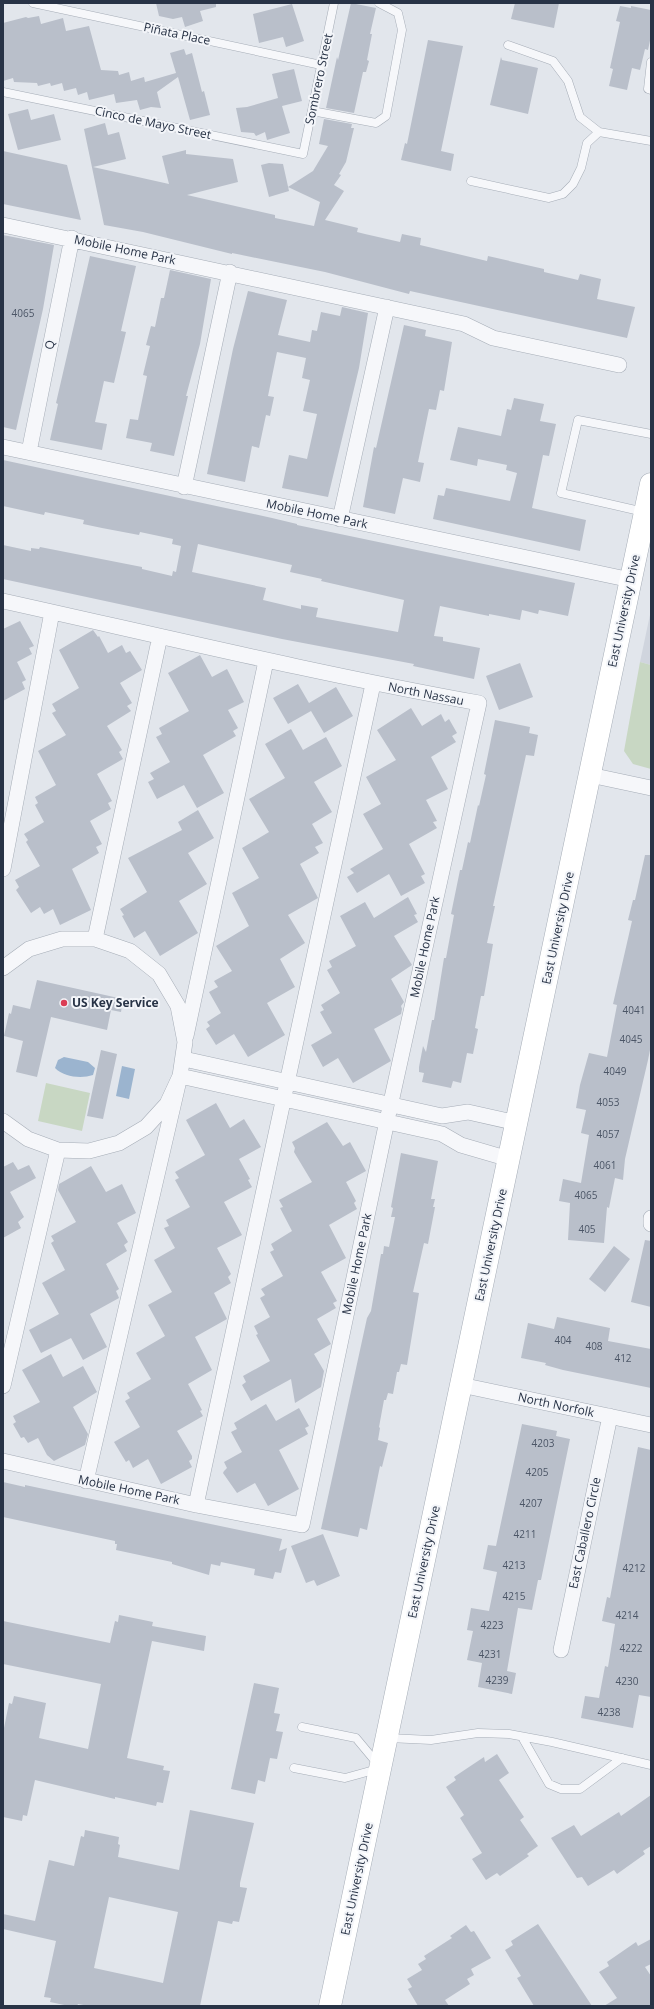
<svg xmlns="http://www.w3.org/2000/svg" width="654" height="2009" viewBox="0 0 654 2009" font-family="'Open Sans',sans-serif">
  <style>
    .built { fill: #d0d5de }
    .green { fill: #c8d7c3 }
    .water { fill: #9bb4cf }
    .building { fill: #b9bfca; fill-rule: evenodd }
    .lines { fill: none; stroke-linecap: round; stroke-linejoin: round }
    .lane-casing { stroke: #a6adb7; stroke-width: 9 }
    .street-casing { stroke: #a6adb7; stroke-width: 16 }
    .secondary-casing { stroke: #a6adb7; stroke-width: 23 }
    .lane { stroke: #f6f7fa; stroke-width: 8 }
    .street { stroke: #f6f7fa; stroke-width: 15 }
    .secondary { stroke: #fff; stroke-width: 22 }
    .poi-dot { fill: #db3d55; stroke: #f3f5f9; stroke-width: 1.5 }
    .labels { text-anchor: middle; stroke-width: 4; stroke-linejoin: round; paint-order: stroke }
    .number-label { font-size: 10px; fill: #4c5667 }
    .street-label { font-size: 12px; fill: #283346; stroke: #f3f5f9 }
    .poi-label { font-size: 12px; font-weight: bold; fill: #283346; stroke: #f3f5f9; text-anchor: start }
  </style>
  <rect width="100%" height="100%" fill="#e2e6ec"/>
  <!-- built -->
  <path class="built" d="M651,610V665L640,662Z"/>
  <!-- green -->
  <path class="green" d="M640,662L651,665V769L633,764L624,751Z
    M46,1083L90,1093L82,1131L38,1121Z"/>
  <!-- water -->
  <path class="water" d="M64,1057L88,1062L95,1068L93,1075C81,1079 64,1077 55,1068L58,1060Z
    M122,1066L135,1069L129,1099L116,1096Z"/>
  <!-- building -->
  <path class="building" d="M156,3H216V7L200,11L203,21L185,27L182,17L173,19L159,16Z
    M351,3L376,8L370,34H372L367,60L369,61L366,72H363L354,113L326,108L337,57L338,60Z
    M515,3H559L554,28L511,19Z
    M292,4L304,41L286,47L283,37L259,43L253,14Z
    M620,6L631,8V6L651,10V36L648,50L645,49L640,70L632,68L627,90L609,86L613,69L610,68L620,22L616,21Z
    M39,16L41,24L63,18L66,31L89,26L101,70L118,71L119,75L129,72L131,81L144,77L145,82L176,73L170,53L184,49L186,55L192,53L202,92L204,91L210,115L190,120L178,77L157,92L161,108L151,107L140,110L137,100L116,103L114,94L89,100L87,92L78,95L76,88L64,91L62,83L51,86L50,83L38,86L37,83L14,82L13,78L3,81V23L26,17L28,18Z
    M428,40L463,46L441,151L454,154L451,171L401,160L405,143L407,144Z
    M501,57L502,60L538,68L528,114L490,105Z
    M294,69L302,101L282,106L290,133L267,140L265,132L256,136L254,133L241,132L236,108L247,107L278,98L272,74Z
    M28,109L31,120L54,114L61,140L18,150L8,114Z
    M324,119L352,124L351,128H354L346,162L339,174L341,175L334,185L344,191L325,220L358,228L357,232L365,234L400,242L402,234L421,238L420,245L487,261L488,256L544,269V272L578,280L580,274L601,279L597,299L635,307L627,338L410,291L409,294L325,272L232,253V254L143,232L104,225L84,129L105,123L108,135L119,132L126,159L93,167L169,184L162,156L186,150V154L233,159L238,182L187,195L275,215V218L314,226L320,202L288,187L313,171L328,146L319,144Z
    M3,151L67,165L81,220L3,204Z
    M269,163L283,164L289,191L269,197L261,165Z
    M3,235L54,245L43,309L16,430L3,427Z
    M90,256L136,266L121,331L126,332L114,383L104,381L95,422L107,424L102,450L50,440L58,404L56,403Z
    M170,270L211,279L200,344L186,396H188L174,456L150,451L152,443L126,438L130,419L138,420L147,376L143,375L150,346L146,345L151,326L155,327L161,298H164Z
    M248,291L287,300L278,335L310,342L312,330L317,331L321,312L340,316L342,307L368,313L359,368L328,497L282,488L289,455L307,459L317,414L303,411L310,380L302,378L306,358L277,352L268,396L274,397L270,416L266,415L259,448L252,446L245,482L207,474L233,349Z
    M404,325L426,330L425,336L452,342L444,391L440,390L436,410L429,409L418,462L424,463L420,482L403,478L395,514L363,507L374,447L376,448Z
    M514,398L544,404L540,421L556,424L549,456L543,455L532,508L586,520L580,551L433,519L438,495L444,496L446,488L510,501L517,473L506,470L507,465L478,459L477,466L450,460L458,427L501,436L507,409L511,410Z
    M3,460L272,518L297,524V525L575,583L568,616L539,610L538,614L522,610L520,620L489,614V616L440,606L434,636L443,637V641L480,648L474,679L413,666L414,664L282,639L3,579V545L31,551V548L39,549L40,547L142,567V569L172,576L173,571L176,572L181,546L172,544L173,539L140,532L139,535L102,528L83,524L84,520L45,512L44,515L3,506ZM198,544L292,565L290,572L322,579L321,581L404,600L398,632L316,617L318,608L301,605V609L263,600L266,588L192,572Z
    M20,621L34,646L29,648L32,654L17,662L26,680L22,682L25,689L3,701V629Z
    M93,630L98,637L99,636L108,653L122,645L126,653L130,651L142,670L120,683L132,703L127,706L131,711L107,726L122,750L119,752L123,759L97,774L112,801L108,803L111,809L90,821L102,844L96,847L99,853L72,869L91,910L60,925L53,909L44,914L40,907L31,913L16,890L19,887L15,880L40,866L26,842L28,840L24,834L44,822L35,805L38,803L35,797L56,785L38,751L66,735L52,713L56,711L52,704L79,688L59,650Z
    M200,655L212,677L227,669L244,702L228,710L238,728L233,731L236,736L203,755L224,793L197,808L184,785L157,799L148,782L154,779L150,773L170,762L156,737L162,734L159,728L189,711L168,673Z
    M520,663L533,697L499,710L486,676Z
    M298,684L309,703L336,687L353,716L324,733L311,711L288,724L273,698Z
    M411,708L422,726L441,714L445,722L449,719L457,733L452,736L456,742L431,757L448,789L426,800L437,821L433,822L437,828L409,844L425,874L421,876L425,883L401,896L389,874L357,893L347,877L354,873L350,869L383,849L363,814L381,804L366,777L396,760L377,730Z
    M495,720L530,727L529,733L538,735L534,756L526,755L493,906H495L487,943L493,944L484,996H481L475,1028L478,1029L473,1054L467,1053L461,1083L453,1081L451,1088L422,1082L424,1073L419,1072V1067L423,1046L426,1052L432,1020H434L444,958H446L454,915L451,914L460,870H462L468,842L470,843L478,805L479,806L486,775L484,774Z
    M291,729L303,750L326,737L342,766L314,782L332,812L312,824L323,843L315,847L319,853L300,864L318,898L288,915L305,943L280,959L295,987L267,1003L285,1035L248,1057L234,1034L216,1045L206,1029L210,1026L207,1022L221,1013L209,992L218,987L214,981L232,971L216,946L249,926L232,893L259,878L242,848L269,832L249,799L285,778L265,744Z
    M198,810L214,838L188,853L207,884L179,901L198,933L160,956L145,931L134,938L122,916L124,915L120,909L147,892L128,858L182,830L178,822Z
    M645,855H651V1045L648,1060L625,1159L623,1180L615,1178L609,1208L607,1207L604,1243L568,1240L570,1203L559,1201L563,1179L581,1183L589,1135L581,1133L586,1110L576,1108L580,1085L589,1053L607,1057L617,1005L613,1004L632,921L628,920L633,900H635Z
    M408,897L417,914L414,915L418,922L394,936L412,965L391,979L404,1002L401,1006L402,1009L401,1014L374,1029L391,1061L353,1083L338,1058L323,1067L311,1045L332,1033L320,1012L324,1010L321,1005L340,993L327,970L332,967L329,961L356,946L340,916L365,902L374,918Z
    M37,980L123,999L121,1012L111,1010L107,1030L51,1017L37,1077L16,1072L23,1041L4,1036L9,1013L11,1014L13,1005L30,1009Z
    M101,1050L117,1054L103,1119L87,1116Z
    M216,1103L230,1128L244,1119L261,1147L239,1159L250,1179L248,1180L252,1187L224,1202L242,1235L217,1248L231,1274L228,1277L231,1283L214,1293L227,1319L195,1337L212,1370L188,1384L202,1410L200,1411L203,1416L177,1431L192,1456V1459L189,1461L192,1467L161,1484L148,1459L133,1468L129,1460L126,1462L114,1442L140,1427L125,1401L130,1398L127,1393L151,1379L136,1353L165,1336L148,1305L172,1292L154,1260L175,1248L164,1228L169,1226L166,1220L190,1207L175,1180L179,1178L175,1172L205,1155L186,1120Z
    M327,1122L343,1146L350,1142L366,1171L346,1182L356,1201L354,1203L357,1209L329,1225L346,1258L321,1272L337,1301L333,1303L336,1308L317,1319L331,1344L314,1354L324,1371L321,1387L295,1403L291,1379L251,1401L242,1385L246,1382L243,1376L270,1361L256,1335L258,1334L254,1326L270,1317L260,1298L265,1295L261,1289L283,1276L270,1252L274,1250L271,1244L292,1231L280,1208L283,1207L279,1200L312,1182L294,1152L295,1148L292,1142Z
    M401,1153L438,1161L431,1199H435L433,1207H435L428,1244L424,1243L413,1292L419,1293L407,1365L401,1364L399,1372H397L393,1394L388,1393L386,1400H384L379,1427L380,1428L378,1440L388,1443L382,1467L380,1466L367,1530L360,1528L358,1537L321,1529L367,1318L371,1311L381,1254H383L384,1246L389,1247L395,1217H391L393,1208L391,1207Z
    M13,1162L18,1170L29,1165L36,1178L10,1192L24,1217L18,1222L21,1228L3,1238V1167Z
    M91,1166L106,1192L122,1184L136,1213L117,1223L128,1242L124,1245L127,1251L106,1264L119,1289L116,1291L119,1298L90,1314L107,1347L83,1360L71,1338L41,1353L29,1330L59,1314L42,1283L65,1270L51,1243L54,1241L51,1236L76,1222L58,1190L59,1184Z
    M645,1240L651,1241V1307L631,1302Z
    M614,1246L630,1259L605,1292L589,1279Z
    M557,1317L610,1328L608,1341L651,1349V1388L563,1370L545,1365L546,1363L521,1358L528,1323L554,1329Z
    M51,1354L63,1377L83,1366L97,1392L73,1407L88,1434L85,1445L54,1461L47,1455L38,1438L28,1443L24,1437L21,1438L13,1424L16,1422L13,1416L40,1402L22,1370Z
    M266,1404L276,1421L299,1408L309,1426L305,1428L308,1434L279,1450L299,1489L268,1506L255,1483L237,1493L223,1473L224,1471L227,1468L224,1462L242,1452L231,1432L237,1429L234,1423Z
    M522,1424L557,1431L556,1436L570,1439L541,1580H538L532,1610L518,1608L507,1671L516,1673L512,1694L478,1687L482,1663L467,1660L473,1631L467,1630L471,1608L489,1611L497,1572L483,1569L488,1545L496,1546Z
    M638,1447L651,1450V1697L639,1695L633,1728L581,1718L585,1696L599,1698L605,1666L608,1667L615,1624L602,1621L607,1597L610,1598Z
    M3,1482L25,1487V1485L282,1539L279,1551L287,1548L281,1573L275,1572L273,1579L254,1575L255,1569L221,1562L220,1566L211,1564L209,1575L172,1564V1562L116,1550L117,1544H115V1541L3,1517Z
    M323,1534L340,1576L317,1586L314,1580L306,1583L291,1546Z
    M119,1615L153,1622L152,1626L206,1636L204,1651L152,1641L127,1758L164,1766L163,1770L170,1771L163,1803L157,1802L156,1806L115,1797V1799L35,1780L27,1816L23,1815L22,1821L3,1817V1733L9,1703L12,1704L14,1696L46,1703L39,1738L88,1749L101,1684L3,1664V1621L110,1643L115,1621L118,1622Z
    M254,1683L279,1688L274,1713L280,1714L276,1731L283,1732L277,1759L270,1758L265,1782L258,1780L255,1794L231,1789Z
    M497,1754L509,1773L499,1780L524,1817L520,1820L538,1846L527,1854L529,1856L500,1876L497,1873L486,1880L472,1859L482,1853L460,1818L464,1815L446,1787L456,1780L454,1777L484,1757L485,1762Z
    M651,1795V1846L643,1851L645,1854L617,1874L614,1870L588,1886L582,1877L577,1878L551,1838L574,1825L581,1836L619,1812L621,1816Z
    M190,1810L254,1823L240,1883V1887L247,1888L239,1922L233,1921L232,1924L218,1921L200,2006H89L78,2004L77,2006H69L50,2002L51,1998L44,1997L56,1941L3,1929V1914L35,1921L49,1860L74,1866L81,1836L84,1837L85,1830L119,1837L118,1844L120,1845L118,1857L179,1870ZM109,1897L178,1912L163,1983L94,1968Z
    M538,1924L592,2006H534L517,1978L521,1976L505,1950L513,1945L511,1941Z
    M466,1925L471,1932L474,1931L491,1958L471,1969L474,1975L467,1979L470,1984L445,2000L449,2006H418L408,1989L412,1987L407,1979L422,1970L418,1964L426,1959L424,1956L452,1938L450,1936Z
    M651,1939V1964L645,1967L651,1976V2006H604L617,1998L599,1972L609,1966L607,1962L636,1942L638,1946Z"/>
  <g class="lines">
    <!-- lane casing -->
    <g class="lane-casing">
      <path id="lane" d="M33,3L321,65
        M508,45L553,61L568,81L580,117L599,132L651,141
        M651,62L648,89L651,90
        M3,92L303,154L334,3
        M312,111L376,123L386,116L402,30L398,13L379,3
        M471,181L549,198L563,194L573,184L581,168L587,143L599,132
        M644,512L561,493L578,420L651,434
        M522,1737L549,1784L561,1789H580L622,1758
        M388,1738L431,1740L478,1733L509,1734L552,1742L651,1765
        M294,1768L345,1778L381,1768L356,1738L302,1727"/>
    </g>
    <!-- street casing -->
    <g class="street-casing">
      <path id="street" d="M3,225L464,324L493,338L619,365
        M3,447L631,580
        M29,452L72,238
        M184,487L230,272
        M340,519L387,307
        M3,601C161,636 319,674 479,703L388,1116L302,1525L196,1505L3,1461
        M590,775L651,788
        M3,869L52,612
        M95,939L160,636
        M3,968L29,949L62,939H95L130,951L159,974L178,1006L185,1042L180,1076L167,1104L146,1127L119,1143L89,1151L58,1150L28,1139L3,1121
        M186,1036L266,661
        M184,1059L442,1116L468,1112L517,1123
        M651,1218V1224
        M461,1385L651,1425
        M3,1386L58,1150
        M86,1481L180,1076L442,1134L461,1145L509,1159
        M196,1505L373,684
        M561,1650L610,1416"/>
    </g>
    <!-- secondary casing -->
    <g class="secondary-casing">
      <path id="secondary" d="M330,2006L651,484"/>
    </g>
    <!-- lane -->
    <use href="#lane" class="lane"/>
    <!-- street -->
    <use href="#street" class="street"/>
    <!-- secondary -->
    <use href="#secondary" class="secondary"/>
  </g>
  <!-- markers -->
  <circle class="poi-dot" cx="64" cy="1003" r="4"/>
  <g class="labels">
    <!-- number labels -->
    <g class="number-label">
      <text x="23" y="317">4065</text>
      <text x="634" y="1014">4041</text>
      <text x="631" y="1043">4045</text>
      <text x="615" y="1075">4049</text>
      <text x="608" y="1106">4053</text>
      <text x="608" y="1138">4057</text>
      <text x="605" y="1169">4061</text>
      <text x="586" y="1199">4065</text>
      <text x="587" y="1233">405</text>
      <text x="563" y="1344">404</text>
      <text x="594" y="1350">408</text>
      <text x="623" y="1362">412</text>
      <text x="543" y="1447">4203</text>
      <text x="537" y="1476">4205</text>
      <text x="531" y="1507">4207</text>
      <text x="525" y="1538">4211</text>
      <text x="514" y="1569">4213</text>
      <text x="634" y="1572">4212</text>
      <text x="514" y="1600">4215</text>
      <text x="627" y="1619">4214</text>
      <text x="492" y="1629">4223</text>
      <text x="631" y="1652">4222</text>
      <text x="490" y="1658">4231</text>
      <text x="497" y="1684">4239</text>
      <text x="627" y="1685">4230</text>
      <text x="609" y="1716">4238</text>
    </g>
    <!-- street labels -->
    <g class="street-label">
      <text transform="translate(177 34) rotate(12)" y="4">Piñata Place</text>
      <text transform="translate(319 79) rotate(-78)" y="4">Sombrero Street</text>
      <text transform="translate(153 123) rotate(12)" y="4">Cinco de Mayo Street</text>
      <text transform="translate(125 250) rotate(12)" y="4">Mobile Home Park</text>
      <text transform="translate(50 345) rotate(-79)" y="4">Q</text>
      <text transform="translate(317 514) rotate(12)" y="4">Mobile Home Park</text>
      <text transform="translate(624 611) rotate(-78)" y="4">East University Drive</text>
      <text transform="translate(426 694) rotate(11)" y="4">North Nassau</text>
      <text transform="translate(558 928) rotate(-78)" y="4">East University Drive</text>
      <text transform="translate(425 947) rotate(-78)" y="4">Mobile Home Park</text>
      <text transform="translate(491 1245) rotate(-78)" y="4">East University Drive</text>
      <text transform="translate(357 1264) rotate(-78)" y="4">Mobile Home Park</text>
      <text transform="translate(556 1405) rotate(12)" y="4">North Norfolk</text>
      <text transform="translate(129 1490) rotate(12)" y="4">Mobile Home Park</text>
      <text transform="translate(585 1533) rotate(-78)" y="4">East Caballero Circle</text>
      <text transform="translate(424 1562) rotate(-78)" y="4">East University Drive</text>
      <text transform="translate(357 1879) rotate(-78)" y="4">East University Drive</text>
    </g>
    <!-- poi labels -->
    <g class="poi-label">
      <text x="72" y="1007">US Key Service</text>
    </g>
  </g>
  <!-- border -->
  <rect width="654" height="2009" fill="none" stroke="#283346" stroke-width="8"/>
</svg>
